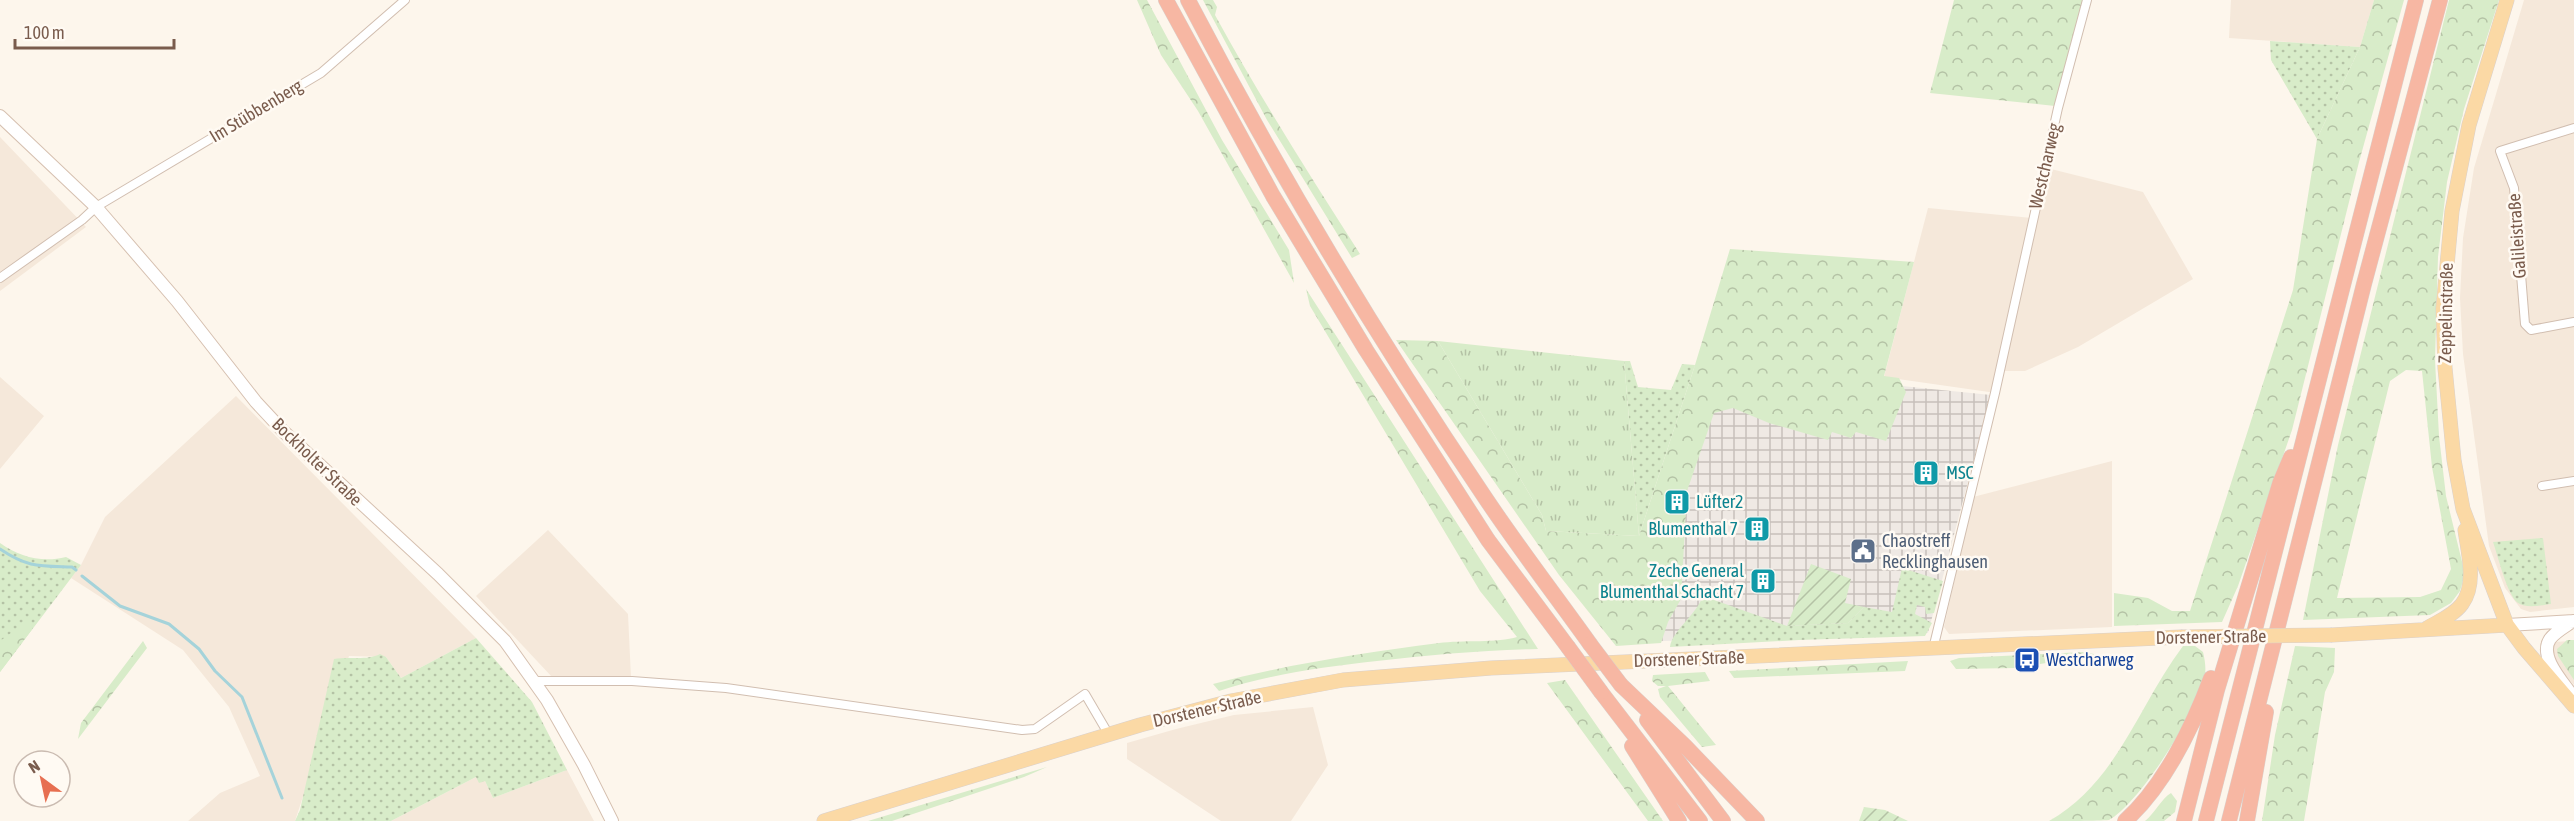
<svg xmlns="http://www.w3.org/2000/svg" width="2574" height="821" viewBox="0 0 2574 821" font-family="'Asap Condensed',sans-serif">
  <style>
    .residential { fill: #f5e8da }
    .industrial { fill: url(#industrial-grid) }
    .grass { fill: url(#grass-dots) }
    .forest { fill: url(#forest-crowns); fill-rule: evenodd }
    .park { fill: url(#park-tufts) }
    .garden { fill: url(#garden-furrows) }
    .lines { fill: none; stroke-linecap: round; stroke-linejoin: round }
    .stream { stroke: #a5d3da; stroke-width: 3 }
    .street-casing { stroke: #d1beb0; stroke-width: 10 }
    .secondary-casing { stroke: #d6c0b0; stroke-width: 14 }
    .primary-casing { stroke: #dad1cd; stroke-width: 15 }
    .highway-casing { stroke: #dad1cd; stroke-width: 16 }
    .street { stroke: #fff; stroke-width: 8 }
    .secondary { stroke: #fff; stroke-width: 12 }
    .primary { stroke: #fbd9a5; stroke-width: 14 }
    .highway { stroke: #f7b7a3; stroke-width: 15 }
    .primary-bridge-casing { stroke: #dad1cd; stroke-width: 15; stroke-linecap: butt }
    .highway-bridge-casing { stroke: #dad1cd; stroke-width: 16; stroke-linecap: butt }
    .primary-bridge { stroke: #fbd9a5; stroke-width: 14 }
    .highway-bridge { stroke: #f7b7a3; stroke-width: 15 }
    .labels { text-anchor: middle; stroke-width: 5; stroke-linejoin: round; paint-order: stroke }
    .street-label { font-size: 18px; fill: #7a5c4d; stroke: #fffaf3 }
    .culture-label { font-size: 18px; fill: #0d838f; stroke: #fffaf3; text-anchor: start }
    .service-label { font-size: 18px; fill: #4e5e75; stroke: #fffaf3; text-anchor: start }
    .transit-label { font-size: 18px; fill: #164399; stroke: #fffaf3; text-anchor: start }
  </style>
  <defs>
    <pattern id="industrial-grid" width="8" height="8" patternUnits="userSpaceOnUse" patternTransform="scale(1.5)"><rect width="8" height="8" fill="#efe9e4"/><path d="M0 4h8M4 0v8" fill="none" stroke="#c7c0bb"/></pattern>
    <pattern id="grass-dots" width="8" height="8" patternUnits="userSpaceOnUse" patternTransform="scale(1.5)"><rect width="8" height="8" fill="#d8ecc9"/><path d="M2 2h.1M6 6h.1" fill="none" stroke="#b4c2a5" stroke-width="1.8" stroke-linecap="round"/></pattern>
    <pattern id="forest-crowns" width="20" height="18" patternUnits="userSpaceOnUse" patternTransform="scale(1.5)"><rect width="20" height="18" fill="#d8ecc9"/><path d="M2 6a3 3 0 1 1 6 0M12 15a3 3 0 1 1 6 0" fill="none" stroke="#b4c2a5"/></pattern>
    <pattern id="park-tufts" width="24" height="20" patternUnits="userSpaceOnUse" patternTransform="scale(1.5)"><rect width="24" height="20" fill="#d8ecc9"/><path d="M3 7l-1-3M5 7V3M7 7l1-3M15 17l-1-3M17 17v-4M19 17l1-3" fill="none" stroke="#b4c2a5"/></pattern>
    <pattern id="garden-furrows" width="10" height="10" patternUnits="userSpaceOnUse" patternTransform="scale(1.5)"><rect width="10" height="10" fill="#d8ecc9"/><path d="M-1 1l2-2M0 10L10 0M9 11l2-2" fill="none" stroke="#b4c2a5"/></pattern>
  </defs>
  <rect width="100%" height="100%" fill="#fdf6ec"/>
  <!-- residential -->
  <path class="residential" d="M2231,0H2374L2360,47L2229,38Z
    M2524,0H2574V607L2530,612L2521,609L2505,588L2489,546L2463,354L2460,298L2463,238L2474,168Z
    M0,137L86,227L0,291Z
    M2043,167L2143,192L2193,279L2078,347L2025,371H2001L1996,393L1884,377L1928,208L2032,218Z
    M0,377L44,416L0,469Z
    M236,396L476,638L401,678L386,657L349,656L295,821H188L220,793L260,776L229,707L183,650L71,578L81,565L105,517Z
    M2112,461V627L1949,634L1944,627L1973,497Z
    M548,530L628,614L631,678L552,677L476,596Z
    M2574,641V685L2553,661L2551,642Z
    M1313,707L1328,765L1291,821H1221L1127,759V743L1176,729L1234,715Z
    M567,770L594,821H391L476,777L485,781L493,798Z"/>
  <!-- industrial -->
  <path class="industrial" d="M1695,365L1991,395L1928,633L1631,642Z"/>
  <!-- grass -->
  <path class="grass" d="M2270,41L2360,47L2317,139L2271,60Z
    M1624,361H1630L1638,387L1671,390L1682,364L1695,365L1639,536Z
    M2543,538L2551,604C2542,605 2527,609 2518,603C2507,595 2498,556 2493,542Z
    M0,543C20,557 42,563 66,557L81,565L0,672Z
    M1902,568L1943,581L1934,613L1926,614L1925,607L1917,605L1915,614L1932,623L1925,636L1799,640L1670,647C1672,631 1696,615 1703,596L1787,626L1848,623L1864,607L1892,612Z
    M476,638L532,702L567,770L493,798L485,781L479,783L476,777L391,821H295L300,810L334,659C349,656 367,661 380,654L386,657L401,678Z"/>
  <!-- forest -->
  <path class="forest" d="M1137,0H1147L1222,140L1289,250L1294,283L1198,111L1161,55Z
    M1203,0H1213L1217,7L1215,15C1260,97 1310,176 1360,254L1352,258L1267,120Z
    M1954,0H2083L2055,106L1930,93Z
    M2374,0H2404L2359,162L2292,430L2238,586L2222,622L2114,626V593L2148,598L2172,611H2190L2293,290L2317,139L2360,47Z
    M2449,0H2499L2464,109L2447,182L2438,257L2435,360L2439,436L2446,496L2465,574L2460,591L2451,603L2430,615L2303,620L2338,445ZM2406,370L2422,371L2432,467L2451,569L2441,590L2420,597L2337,598L2390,381Z
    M1730,249L1914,262L1884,376L1899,378L1906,392L1886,441L1856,432L1851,438L1832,432L1828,440L1769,423L1733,408L1714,413L1687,491L1681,599L1668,622L1661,643L1616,646L1559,575L1396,340L1438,341L1542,515L1546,531L1639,536L1695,365Z
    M1306,289L1538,649C1484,650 1430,655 1377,661C1322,667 1272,674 1219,691L1213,684C1288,664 1363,653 1439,643C1461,640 1499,643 1517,637L1480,591L1310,306Z
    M29,620L33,628L0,672V641Z
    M2567,640H2574V680L2558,656L2557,649Z
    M143,641L147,648L78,739L81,723Z
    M2183,646H2195L2203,652C2205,660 2206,668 2205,675C2199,709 2140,803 2109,820C2099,821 2062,821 2049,821C2117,783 2139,704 2183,646Z
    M2295,646L2335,648L2334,672L2325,692L2304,821H2262L2275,735Z
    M2085,652L2098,655L2015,668L1956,669L1950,661L1959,658Z
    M1908,661L1905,671L1734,678L1729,671Z
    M1705,672L1710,681L1668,686L1716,745L1702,747L1660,697L1658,689L1666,686H1658L1652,681L1653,675Z
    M1565,680L1663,821H1648L1547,683Z
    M1047,767L1024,777L892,821H868Z
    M2171,793L2177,801L2175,812L2164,821H2145C2155,813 2161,799 2171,793Z"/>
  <!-- park -->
  <path class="park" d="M1438,341L1624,361L1639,536L1546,531L1542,515Z"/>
  <!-- garden -->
  <path class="garden" d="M1811,564L1851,579L1845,603L1864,607L1848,623L1787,626Z
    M1864,807L1885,810L1908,821H1859Z"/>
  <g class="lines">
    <!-- stream -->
    <path class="stream" d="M0,549C28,568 40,566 72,567L76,570
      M82,576L120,606L169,624L199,649L215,671L242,697L282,798"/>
    <!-- street casing -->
    <g class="street-casing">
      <path id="street" d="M2574,128L2500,151L2514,188L2525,324L2531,330L2574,322
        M0,278L82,220L96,207L321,73L405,0
        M2542,486L2574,481
        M1933,649L1995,393L2058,108L2087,0
        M535,681H632L726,688L1022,730L1035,729L1085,694L1109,735"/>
    </g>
    <!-- secondary casing -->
    <g class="secondary-casing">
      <path id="secondary" d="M0,116L96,207L177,301L256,402L283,431L438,574L505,641L547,700L584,765L612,821
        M2573,621C2566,626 2555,632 2550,639C2538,657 2564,683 2574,698
        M2507,625L2574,621"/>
    </g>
    <!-- primary casing -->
    <g class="primary-casing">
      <path id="primary" d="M2507,0L2469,125L2452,211L2443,309L2445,368L2454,460L2463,509L2507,625L2524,648L2574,706
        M2427,628C2439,621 2454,615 2462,604C2477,584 2468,552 2465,530
        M2332,635L2507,625
        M824,821L1140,725L1231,701L1343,680L1491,668L2181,637"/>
    </g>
    <!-- highway casing -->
    <g class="highway-casing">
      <path id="highway" d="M1166,0L1273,196L1366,350L1488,540L1568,647
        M1188,0C1277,171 1376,336 1484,496C1518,547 1555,595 1590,644
        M1621,685L1685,746L1757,821
        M1601,692L1700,821
        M1647,720L1723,821
        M1632,746L1679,821
        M2125,821C2164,786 2193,726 2211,678
        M2184,821L2217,690L2280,483L2291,457
        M2206,821L2416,0
        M2229,821L2364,284L2440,0
        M2247,821L2266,712"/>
    </g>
    <!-- street -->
    <use href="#street" class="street"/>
    <!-- secondary -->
    <use href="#secondary" class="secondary"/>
    <!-- primary -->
    <use href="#primary" class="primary"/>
    <!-- highway -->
    <use href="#highway" class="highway"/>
    <!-- primary-bridge casing -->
    <g class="primary-bridge-casing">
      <path id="primary-bridge" d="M2181,637L2332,635"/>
    </g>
    <!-- highway-bridge casing -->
    <g class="highway-bridge-casing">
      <path id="highway-bridge" d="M1590,644L1621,685
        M1568,647L1601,692"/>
    </g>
    <!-- primary-bridge -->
    <use href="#primary-bridge" class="primary-bridge"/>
    <!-- highway-bridge -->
    <use href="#highway-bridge" class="highway-bridge"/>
  </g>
  <!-- icons -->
  <defs>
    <g id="building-square" transform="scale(1.35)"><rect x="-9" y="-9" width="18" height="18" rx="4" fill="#0f9aa8" stroke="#fffaf3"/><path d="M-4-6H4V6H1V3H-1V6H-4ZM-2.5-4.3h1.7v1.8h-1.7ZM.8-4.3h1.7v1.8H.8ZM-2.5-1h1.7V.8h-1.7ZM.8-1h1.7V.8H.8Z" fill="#fff"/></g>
    <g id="civic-square" transform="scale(1.35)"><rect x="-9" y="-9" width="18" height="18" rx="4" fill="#5c6f8a" stroke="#fffaf3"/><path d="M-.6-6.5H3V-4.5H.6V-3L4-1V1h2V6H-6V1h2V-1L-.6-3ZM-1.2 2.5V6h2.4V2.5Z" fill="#fff"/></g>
    <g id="bus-square" transform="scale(1.35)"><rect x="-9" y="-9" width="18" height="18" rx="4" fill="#1a4fb4" stroke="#fffaf3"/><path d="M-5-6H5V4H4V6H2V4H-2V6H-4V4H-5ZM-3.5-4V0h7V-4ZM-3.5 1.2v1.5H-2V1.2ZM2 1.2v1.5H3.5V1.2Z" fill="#fff"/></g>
  </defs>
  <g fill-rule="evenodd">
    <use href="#building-square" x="1926" y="473"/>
    <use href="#building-square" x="1677" y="502"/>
    <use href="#building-square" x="1757" y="529"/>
    <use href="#civic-square" x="1863" y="551"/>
    <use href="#building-square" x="1763" y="581"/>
    <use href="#bus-square" x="2027" y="660"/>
  </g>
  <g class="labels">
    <!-- street labels -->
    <g class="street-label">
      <text transform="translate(256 111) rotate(-31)" y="6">Im Stübbenberg</text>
      <text transform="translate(2045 166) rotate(-77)" y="6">Westcharweg</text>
      <text transform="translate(2517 236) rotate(-94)" y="6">Galileistraße</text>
      <text transform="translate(2446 313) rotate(-89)" y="6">Zeppelinstraße</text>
      <text transform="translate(317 462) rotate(44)" y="6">Bockholter Straße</text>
      <text transform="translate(2211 637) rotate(-1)" y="6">Dorstener Straße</text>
      <text transform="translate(1689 659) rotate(-2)" y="6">Dorstener Straße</text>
      <text transform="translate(1207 709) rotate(-13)" y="6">Dorstener Straße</text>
    </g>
    <!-- culture labels -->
    <g class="culture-label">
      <text x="1946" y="479">MSC</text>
      <text x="1696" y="508">Lüfter2</text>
      <text x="1738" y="535" text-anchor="end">Blumenthal 7</text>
      <text x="1744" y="577" text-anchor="end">Zeche General<tspan x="1744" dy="21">Blumenthal Schacht 7</tspan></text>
    </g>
    <!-- service labels -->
    <g class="service-label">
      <text x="1882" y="547">Chaostreff<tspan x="1882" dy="21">Recklinghausen</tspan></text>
    </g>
    <!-- transit labels -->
    <g class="transit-label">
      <text x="2046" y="666">Westcharweg</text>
    </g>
  </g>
  <!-- north arrow -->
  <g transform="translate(42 779) rotate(327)"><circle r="28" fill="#fffaf3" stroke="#cabbb1" stroke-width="1.5"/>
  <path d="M0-4.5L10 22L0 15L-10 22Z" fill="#e76f51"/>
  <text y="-9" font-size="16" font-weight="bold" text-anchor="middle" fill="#7a5c4d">N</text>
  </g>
  <!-- scale -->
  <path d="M15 39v9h159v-9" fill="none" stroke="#7a5c4d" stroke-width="3"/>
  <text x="24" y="39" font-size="18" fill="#7a5c4d" stroke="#fffaf3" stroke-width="4.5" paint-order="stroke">100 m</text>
</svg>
